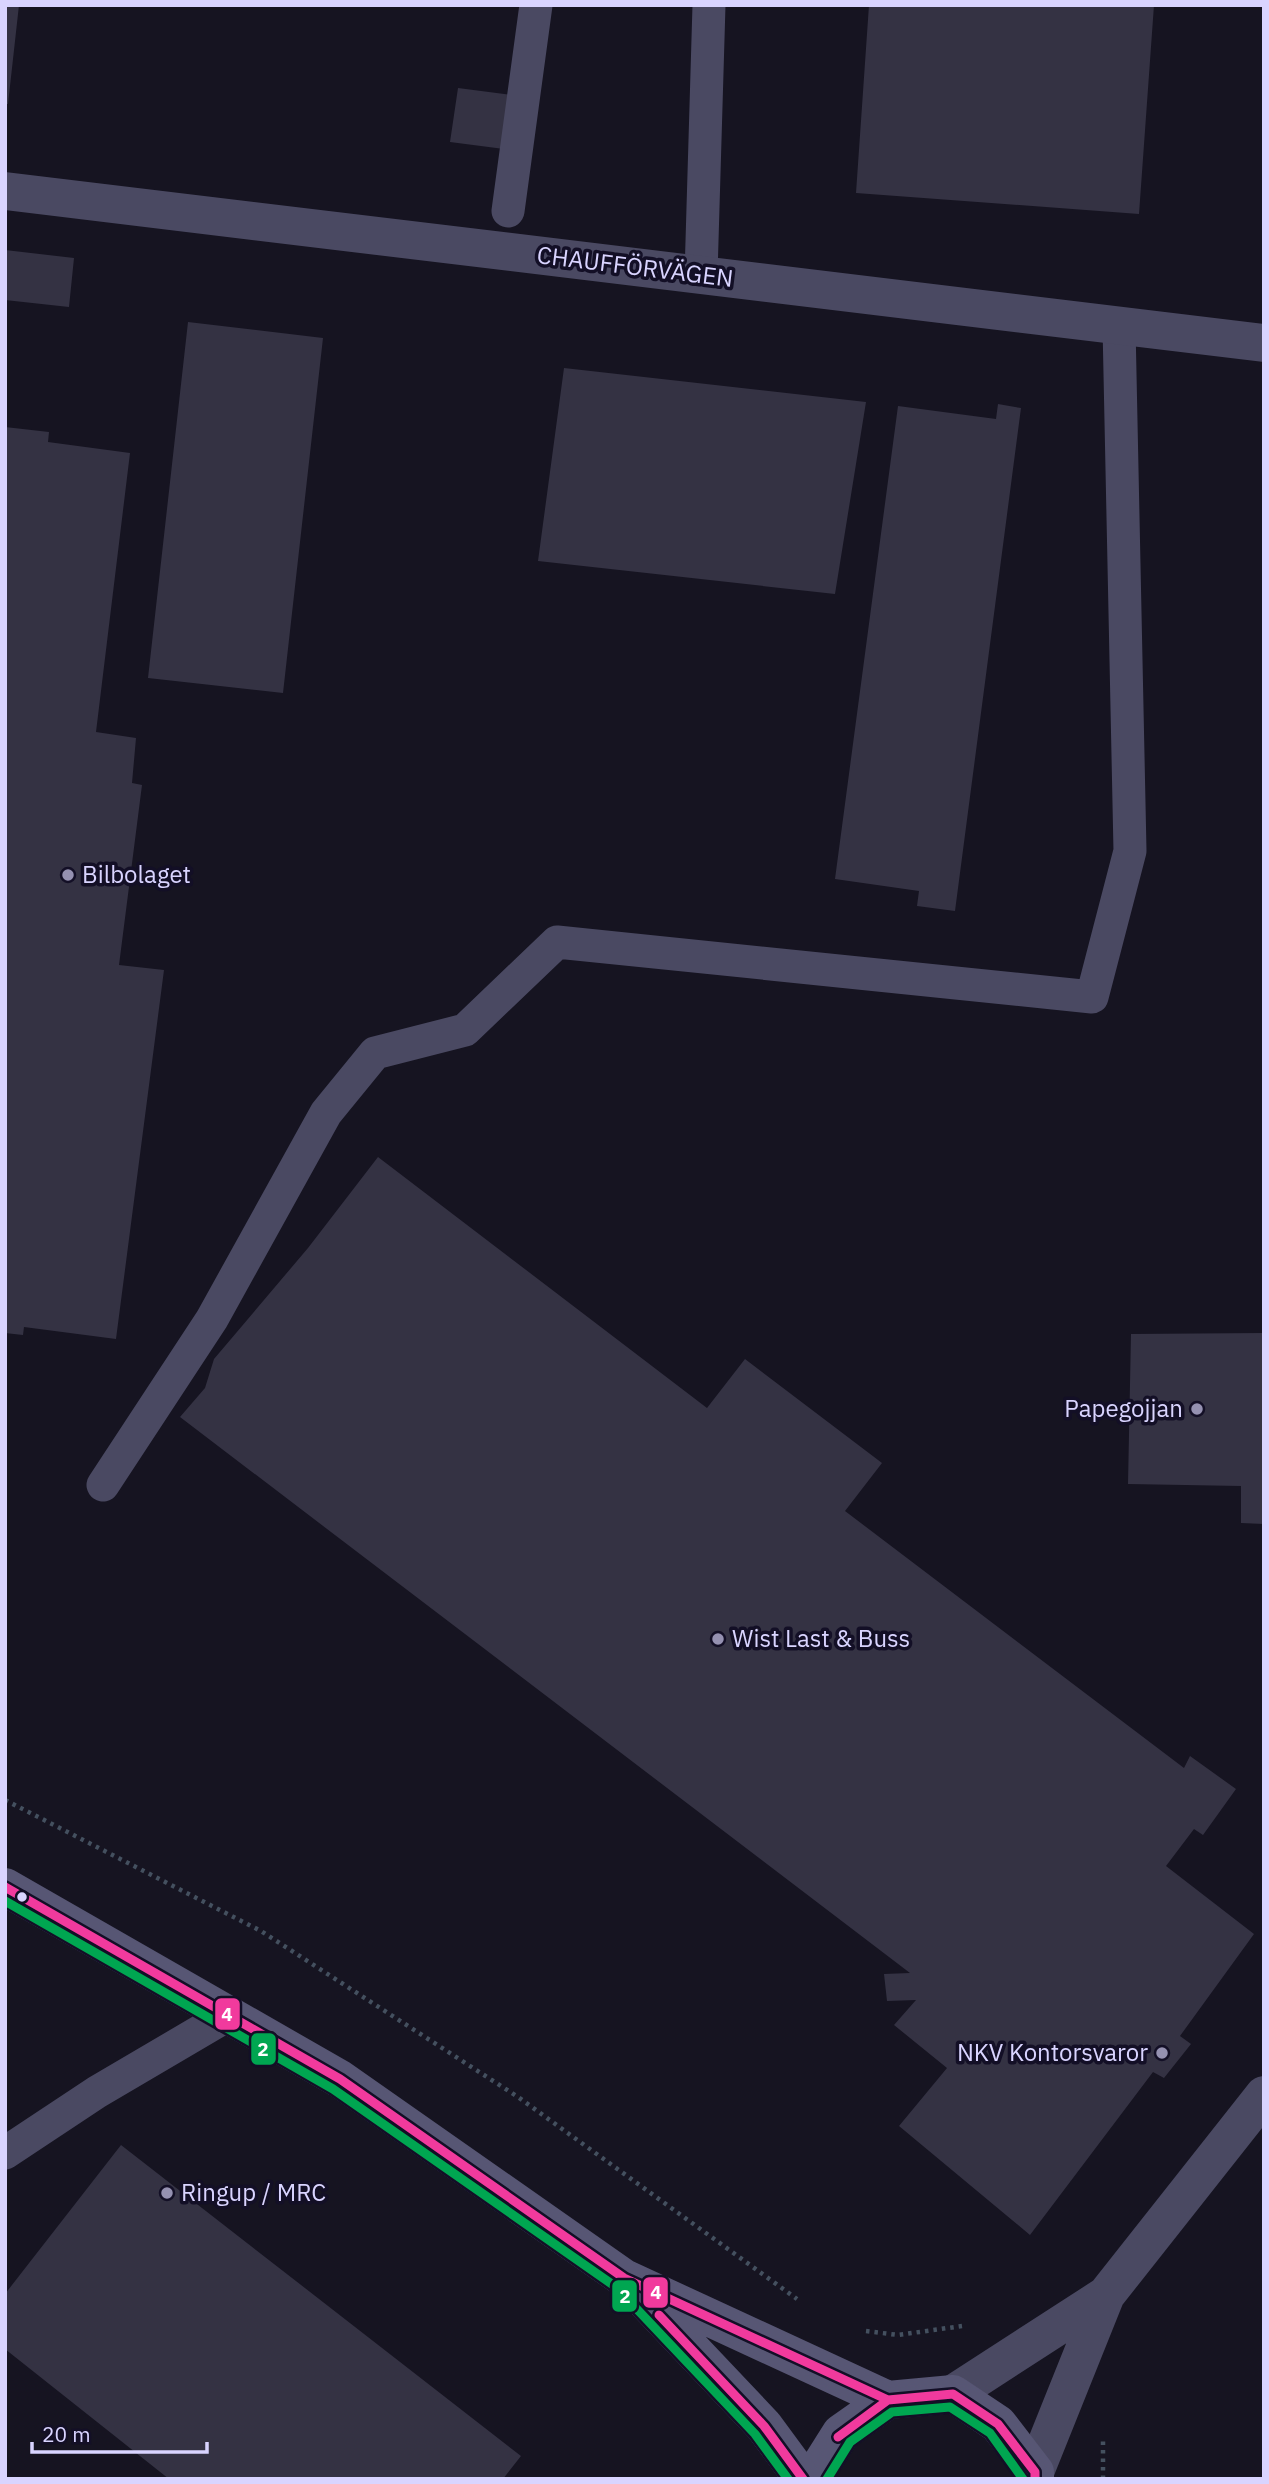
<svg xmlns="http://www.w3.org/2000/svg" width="1269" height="2484" viewBox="0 0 1269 2484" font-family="'IBM Plex Sans',sans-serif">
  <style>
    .building { fill: #343243 }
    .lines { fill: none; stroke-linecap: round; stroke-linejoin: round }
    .path { stroke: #44505f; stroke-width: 4.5; stroke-dasharray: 3.5 5; stroke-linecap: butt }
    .lane { stroke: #4a4962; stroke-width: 33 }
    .street { stroke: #4a4962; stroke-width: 38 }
    .secondary { stroke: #575674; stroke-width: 38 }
    .bus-1-casing { stroke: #130f26; stroke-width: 14 }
    .bus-2-casing { stroke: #130f26; stroke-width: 14 }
    .bus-1 { stroke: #f13a9d; stroke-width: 9 }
    .bus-2 { stroke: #00a651; stroke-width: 9 }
    .poi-dot { fill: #9591b1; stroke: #130f26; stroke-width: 2.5 }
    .bus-dot { fill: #d9d4ff; stroke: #130f26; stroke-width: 2.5 }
    .labels { text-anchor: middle; stroke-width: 7; stroke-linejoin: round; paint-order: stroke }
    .street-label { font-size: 24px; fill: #d9d4ff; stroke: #130f26 }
    .poi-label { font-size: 24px; fill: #d9d4ff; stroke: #130f26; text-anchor: start }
    .line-badge { stroke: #130f26; stroke-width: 2.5 }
    .badge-label { font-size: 19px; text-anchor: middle; font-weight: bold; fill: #fff }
  </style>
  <rect width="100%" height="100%" fill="#161421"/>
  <!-- building -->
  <path class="building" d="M5,5H19L8,104H5Z
    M869,5H1154L1139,214L856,193Z
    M458,88L511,95L504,149L450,142Z
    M5,250L74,258L69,307L5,300Z
    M188,322L323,338L283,693L148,678Z
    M564,368L866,402L835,594L538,561Z
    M998,404L1021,408L955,911L917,906L919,891L835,879L898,406L996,419Z
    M5,427L49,432L48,442L130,453L96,732L136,738L132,783L142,785L119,965L164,970L116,1339L24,1327L23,1335L5,1333Z
    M378,1157L707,1408L745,1359L882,1463L845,1511L1184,1768L1190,1756L1236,1789L1203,1835L1194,1829L1166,1866L1254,1934L1180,2036L1191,2044L1164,2078L1153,2072L1030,2235L899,2126L947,2068L894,2025L916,2000L887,2001L884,1974L910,1973L180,1417L205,1388L214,1359L308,1248Z
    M1264,1333V1524L1241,1523V1486L1128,1484L1131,1334Z
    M121,2145L521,2456L503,2479H169L5,2349V2294Z"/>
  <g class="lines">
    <!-- path -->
    <path class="path" d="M5,1800L261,1931L518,2097L797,2299
      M866,2331L898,2335L962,2326
      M1103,2479V2441"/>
    <!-- lane -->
    <path class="lane" d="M508,211L536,5
      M701,275L709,5
      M103,1485L212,1319L326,1113L375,1053L465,1030L557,942L1092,997L1130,851L1119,326
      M5,2153L97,2092L228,2015"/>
    <!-- street -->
    <path class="street" d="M5,191L1264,343
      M953,2394L1106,2295
      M1035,2472L1106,2295L1264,2095"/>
    <!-- secondary -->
    <path class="secondary" d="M5,1887L340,2079L624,2278L888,2400
      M640,2295L764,2426L803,2479
      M812,2479L841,2433L888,2400L953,2394L998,2424L1035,2472V2479"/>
    <!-- bus-1 casing -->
    <g class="bus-1-casing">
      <path id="bus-1" d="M5,1887L340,2079L624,2278L888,2400
        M659,2315L764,2426L803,2479
        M838,2437L888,2400L953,2394L998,2424L1035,2472V2479"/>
    </g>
    <!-- bus-2 casing -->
    <g class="bus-2-casing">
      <path id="bus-2" d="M5,1901L333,2089L616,2287L755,2434L788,2479
        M827,2479L850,2442L892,2412L950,2407L990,2433L1023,2479"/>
    </g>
    <!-- bus-1 -->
    <use href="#bus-1" class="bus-1"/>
    <!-- bus-2 -->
    <use href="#bus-2" class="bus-2"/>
  </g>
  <!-- markers -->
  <g class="poi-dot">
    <circle cx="68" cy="875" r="7"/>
    <circle cx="1197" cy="1409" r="7"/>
    <circle cx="718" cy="1639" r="7"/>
    <circle cx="1162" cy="2053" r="7"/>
    <circle cx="167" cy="2193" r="7"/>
  </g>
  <circle class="bus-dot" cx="22" cy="1897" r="6"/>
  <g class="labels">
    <!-- street labels -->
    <g class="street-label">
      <text transform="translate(635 267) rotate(7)" y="8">CHAUFFÖRVÄGEN</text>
    </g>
    <!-- poi labels -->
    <g class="poi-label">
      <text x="82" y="883">Bilbolaget</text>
      <text x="1183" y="1417" text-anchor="end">Papegojjan</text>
      <text x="732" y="1647">Wist Last &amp; Buss</text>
      <text x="1148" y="2061" text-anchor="end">NKV Kontorsvaror</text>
      <text x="181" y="2201">Ringup / MRC</text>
    </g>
  </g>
  <g class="line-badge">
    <rect x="214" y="1997" width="27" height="34" rx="7" fill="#f13a9d"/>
    <rect x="250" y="2032" width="27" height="34" rx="7" fill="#00a651"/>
    <rect x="642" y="2276" width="27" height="33" rx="7" fill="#f13a9d"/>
    <rect x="611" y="2279" width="27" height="34" rx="7" fill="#00a651"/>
  </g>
  <g class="badge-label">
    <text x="227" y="2021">4</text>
    <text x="263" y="2056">2</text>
    <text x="656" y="2299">4</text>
    <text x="625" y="2303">2</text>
  </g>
  <!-- border -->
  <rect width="1269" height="2484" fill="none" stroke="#d9d4ff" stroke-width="14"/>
  <!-- scale -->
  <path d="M32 2442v10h175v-10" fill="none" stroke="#d9d4ff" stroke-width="3.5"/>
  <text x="42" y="2442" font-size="21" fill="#d9d4ff" stroke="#130f26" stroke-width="5" paint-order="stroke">20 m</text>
</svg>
